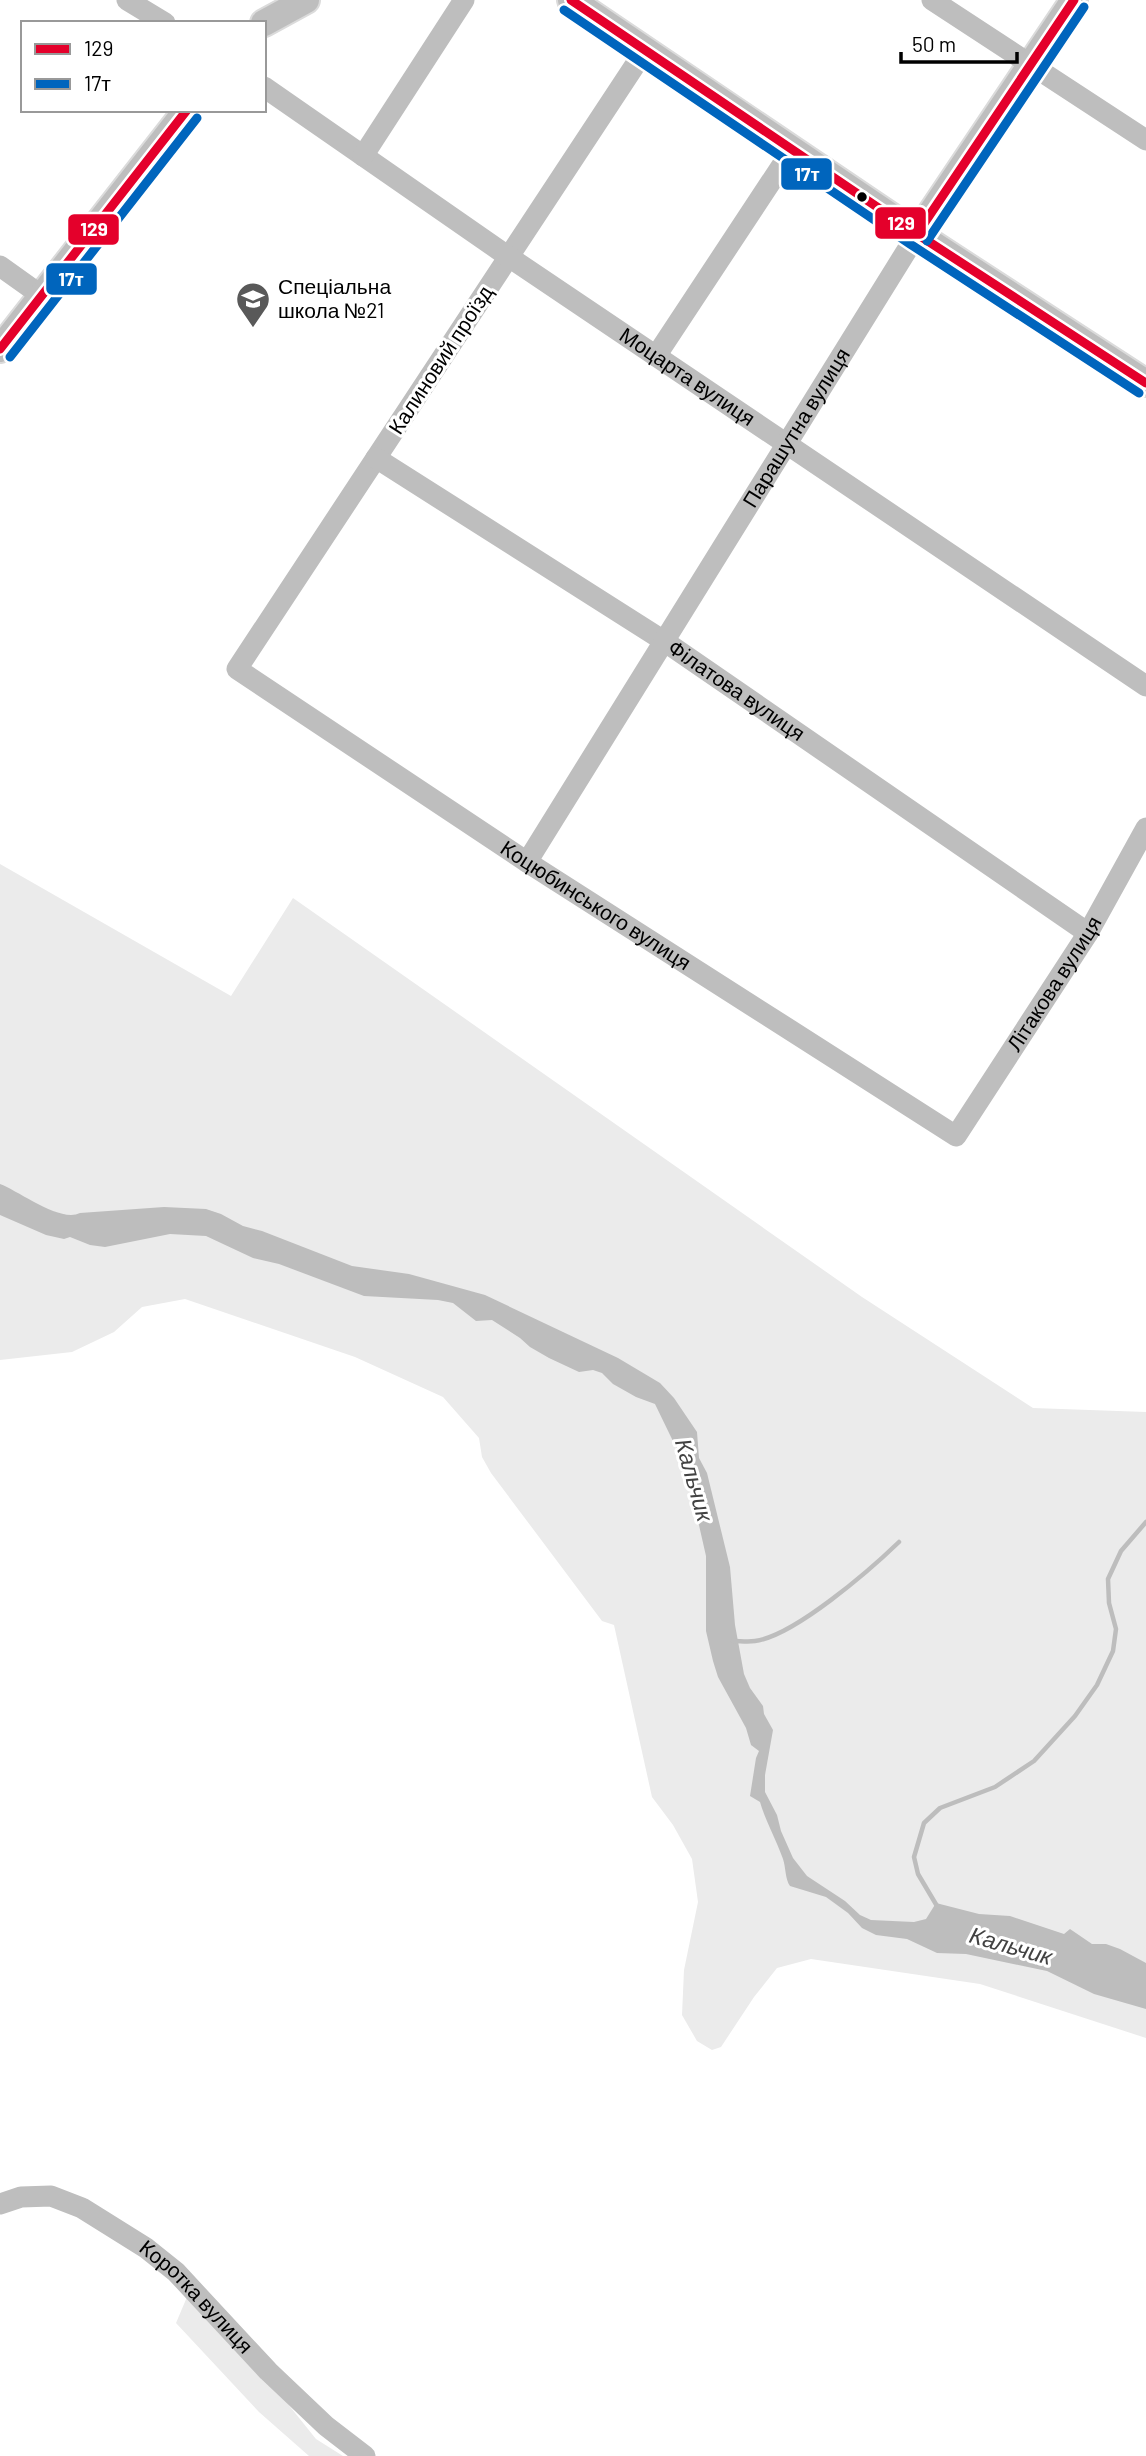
<svg xmlns="http://www.w3.org/2000/svg" width="1146" height="2456" viewBox="0 0 1146 2456" font-family="Barlow,sans-serif">
  <style>
    .green { fill: #ebebeb }
    .water { fill: #bdbdbd }
    .lines { fill: none; stroke-linecap: round; stroke-linejoin: round }
    .stream { stroke: #bdbdbd; stroke-width: 4.5 }
    .major-casing { stroke: #dbdbdb; stroke-width: 30 }
    .minor { stroke: #bebebe; stroke-width: 21 }
    .major { stroke: #bebebe; stroke-width: 26 }
    .bus-1-casing { stroke: #fff; stroke-width: 14 }
    .bus-2-casing { stroke: #fff; stroke-width: 14 }
    .bus-1 { stroke: #e4002b; stroke-width: 9 }
    .bus-2 { stroke: #0065bd; stroke-width: 9 }
    .bus-dot { fill: #000; stroke: #fff; stroke-width: 2.5 }
    .labels { text-anchor: middle; stroke-width: 6; stroke-linejoin: round; paint-order: stroke }
    .poi-label { font-size: 21px; fill: #000; stroke: #fff; text-anchor: start }
    .street-label { font-size: 21px; fill: #000; stroke: #fff }
    .water-label { font-size: 23px; font-style: italic; fill: #424242; stroke: #fff }
    .line-badge { stroke: #fff; stroke-width: 2.5 }
    .badge-label { font-size: 19px; text-anchor: middle; font-weight: bold; fill: #fff }
  </style>
  <rect width="100%" height="100%" fill="#fff"/>
  <!-- green -->
  <path class="green" d="M0,864L231,996L293,898L862,1297L1033,1408L1146,1412V2038L980,1984L811,1959L777,1968L754,1997L721,2047L712,2050L697,2041L682,2015L684,1970L698,1902L692,1859L673,1825L652,1797L614,1625L602,1621L491,1473L482,1457L479,1438L443,1397L355,1357L185,1299L142,1307L114,1332L72,1352L0,1360Z
    M187,2297L267,2378L316,2439L343,2456H309L259,2412L176,2323Z"/>
  <!-- water -->
  <path class="water" d="M0,1184C19,1191 60,1223 80,1213L164,1207L206,1209L221,1214L243,1226L262,1231L352,1266L409,1274L485,1295L618,1358L660,1383L674,1398L697,1432L699,1458L707,1473L730,1567L735,1625L744,1674L750,1688L763,1706L764,1714L773,1730L765,1775V1792L777,1815L781,1831L793,1858L807,1876L845,1901L860,1915L871,1920L914,1922L926,1919L936,1903L979,1914L1010,1916L1064,1934L1070,1929L1092,1944H1106L1120,1949L1146,1963V2009L1094,1994L1047,1971L966,1954L937,1953L907,1939L876,1935L862,1928L848,1913L826,1897L790,1886C785,1879 786,1868 783,1859C776,1839 766,1822 760,1802L750,1796L756,1758L759,1751L751,1745L746,1728L718,1677L713,1661L706,1631V1556L686,1468L655,1404L636,1397L613,1384L602,1373L593,1370L579,1372L549,1358L530,1347L520,1338L492,1320L476,1321L453,1303L438,1300L364,1296L279,1264L253,1258L206,1236L170,1234L105,1247L90,1245L70,1237L64,1239L46,1235L0,1215Z"/>
  <g class="lines">
    <!-- stream -->
    <path class="stream" d="M733,1641C740,1641 748,1642 755,1641C794,1636 870,1570 899,1542
      M937,1906L918,1874L914,1857L924,1823L940,1808L995,1787L1034,1761L1075,1716L1097,1685L1113,1651L1116,1629L1109,1603L1108,1579L1121,1551L1146,1522"/>
    <!-- major casing -->
    <g class="major-casing">
      <path id="major" d="M571,0L917,234L1146,383
        M264,23L306,0
        M917,234L1074,0
        M0,349L187,110"/>
    </g>
    <!-- minor -->
    <g class="minor">
      <path d="M127,0L165,23"/>
      <path d="M932,0L1146,140"/>
      <path id="s1" d="M645,50L237,669L527,862L956,1136L1088,933L1146,828"/>
      <path id="s2" d="M264,87L509,257L1146,686"/>
      <path d="M363,156L464,0"/>
      <path d="M0,266L42,296"/>
      <path d="M656,356L792,150"/>
      <path id="s3" d="M376,458L664,641L1088,933"/>
      <path id="s4" d="M527,862L917,234"/>
      <path id="s5" d="M0,2204L21,2197L51,2196L82,2208L146,2248L176,2272L268,2371L326,2426L365,2456"/>
    </g>
    <!-- major -->
    <use href="#major" class="major"/>
    <!-- bus-1 casing -->
    <g class="bus-1-casing">
      <path id="bus-1" d="M571,0L917,234L1146,383
        M917,234L1074,0
        M0,349L187,110"/>
    </g>
    <!-- bus-2 casing -->
    <g class="bus-2-casing">
      <path id="bus-2" d="M564,10L910,244L1139,393
        M927,241L1084,7
        M10,357L197,118"/>
    </g>
    <!-- bus-1 -->
    <use href="#bus-1" class="bus-1"/>
    <!-- bus-2 -->
    <use href="#bus-2" class="bus-2"/>
  </g>
  <!-- icons -->
  <defs>
    <g id="school-pin" transform="scale(1.75)"><path d="M0 17L-7.5 6A9.5 9.5 0 1 1 7.5 6Z" fill="#595959" stroke="#fff"/><path d="M0-5L7-2L0 1L-7-2ZM-4 1L0 2.5L4 1V4Q0 6-4 4Z" fill="#fff"/></g>
  </defs>
  <g fill-rule="evenodd">
    <use href="#school-pin" x="253" y="299"/>
  </g>
  <!-- markers -->
  <circle class="bus-dot" cx="862" cy="197" r="6"/>
  <g class="labels">
    <!-- poi labels -->
    <g class="poi-label">
      <text x="278" y="294">Спеціальна<tspan x="278" dy="24">школа №21</tspan></text>
    </g>
    <!-- street labels -->
    <g class="street-label">
      <text transform="translate(441 360) rotate(-57)" y="7">Калиновий проїзд</text>
      <text dy="7" stroke="none"><textPath href="#s2" startOffset="513">Моцарта вулиця</textPath></text>
      <text dy="7" stroke="none"><textPath href="#s4" startOffset="511">Парашутна вулиця</textPath></text>
      <text dy="7" stroke="none"><textPath href="#s3" startOffset="429">Філатова вулиця</textPath></text>
      <text dy="7" stroke="none"><textPath href="#s1" startOffset="1171">Коцюбинського вулиця</textPath></text>
      <text dy="7" stroke="none"><textPath href="#s1" startOffset="1780">Літакова вулиця</textPath></text>
      <text dy="7" stroke="none"><textPath href="#s5" startOffset="231">Коротка вулиця</textPath></text>
    </g>
    <!-- water labels -->
    <g class="water-label">
      <text transform="translate(694 1480) rotate(74)" y="8">Кальчик</text>
      <text transform="translate(1011 1946) rotate(16)" y="8">Кальчик</text>
    </g>
  </g>
  <g class="line-badge">
    <rect x="780" y="157" width="53" height="34" rx="7" fill="#0065bd"/>
    <rect x="874" y="206" width="53" height="34" rx="7" fill="#e4002b"/>
    <rect x="67" y="213" width="53" height="33" rx="7" fill="#e4002b"/>
    <rect x="45" y="262" width="53" height="34" rx="7" fill="#0065bd"/>
  </g>
  <g class="badge-label">
    <text x="807" y="181">17т</text>
    <text x="901" y="230">129</text>
    <text x="94" y="236">129</text>
    <text x="71" y="286">17т</text>
  </g>
  <!-- legend -->
  <rect x="21" y="21" width="245" height="91" fill="#ffffff" stroke="#999999" stroke-width="2"/>
  <rect x="35" y="44" width="35" height="10" fill="#e4002b" stroke="#999999" stroke-width="2"/>
  <text x="84" y="56" font-size="21" fill="#000000">129</text>
  <rect x="35" y="79" width="35" height="10" fill="#0065bd" stroke="#999999" stroke-width="2"/>
  <text x="84" y="91" font-size="21" fill="#000000">17т</text>
  <!-- scale -->
  <path d="M901 52v10h116v-10" fill="none" stroke="#000000" stroke-width="3.5"/>
  <text x="912" y="52" font-size="21" fill="#000000" stroke="#ffffff" stroke-width="5" paint-order="stroke">50 m</text>
</svg>
